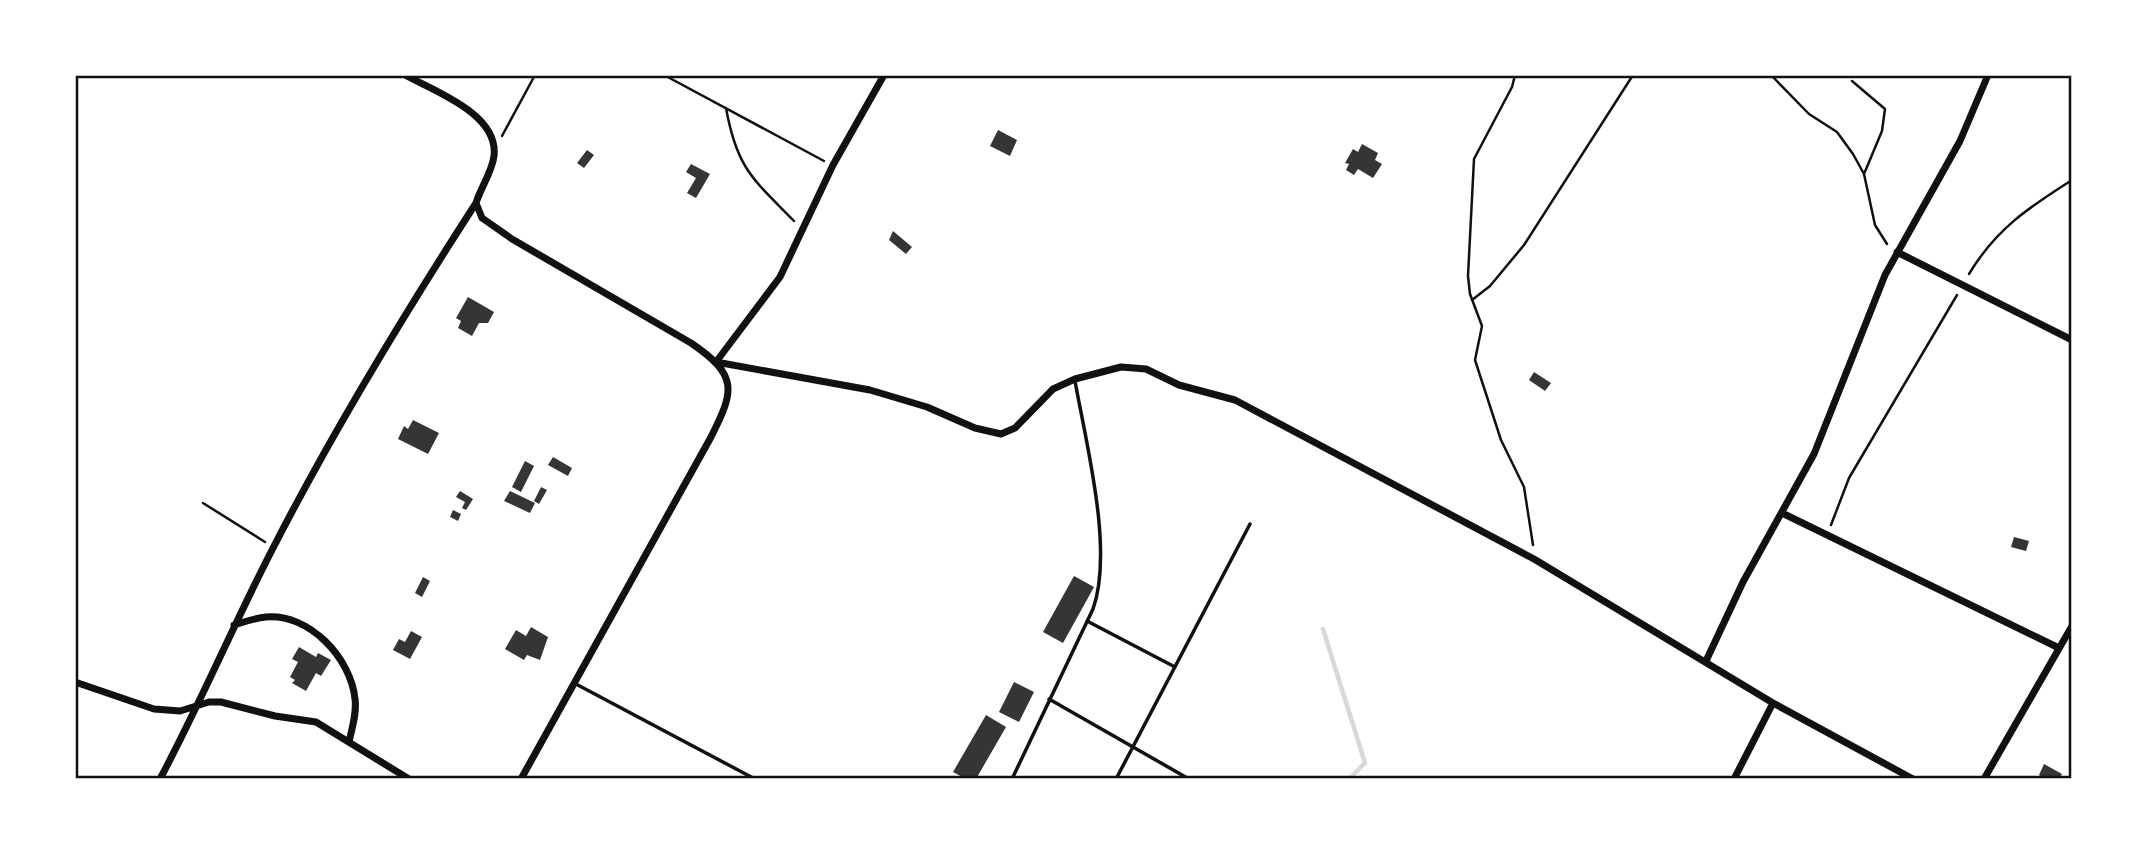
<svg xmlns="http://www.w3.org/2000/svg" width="2147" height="854" viewBox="0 0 2147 854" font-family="Figtree,sans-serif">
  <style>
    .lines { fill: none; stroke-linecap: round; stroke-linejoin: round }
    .stream { stroke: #d9d9d9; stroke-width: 4.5 }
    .building { fill: #353535 }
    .path { stroke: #111; stroke-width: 2.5 }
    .service { stroke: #111; stroke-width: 3.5 }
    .minor { stroke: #111; stroke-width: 7 }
    .neatline { fill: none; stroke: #111; stroke-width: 2.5 }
  </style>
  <rect width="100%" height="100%" fill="#fff"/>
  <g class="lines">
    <!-- stream -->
    <path class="stream" d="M1323,629L1365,763L1349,779"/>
  </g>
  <!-- building -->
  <path class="building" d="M998,130L1017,140L1010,156L990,146Z
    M1362,144L1378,153L1375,160L1382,164L1373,178L1358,169L1354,175L1346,170L1349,164L1345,163L1353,149L1358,152Z
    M587,150L594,155L584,168L577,163Z
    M691,164L710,174L696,198L687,193L696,178L686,172Z
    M893,231L912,247L906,254L889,240Z
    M468,297L494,312L488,323H479L472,336L458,328L461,321L456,318Z
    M1534,372L1551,383L1545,391L1529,380Z
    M413,420L439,433L428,454L398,439L404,426L408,429Z
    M553,457L572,468L568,476L548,465Z
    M525,461L534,466L521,492L512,487Z
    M541,487L547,490L539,504L534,501Z
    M460,491L473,499L466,510L462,508L465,502L456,497Z
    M510,491L535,503L530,513L504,501Z
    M453,510L461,514L458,521L450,517Z
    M2014,537L2029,541L2026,551L2011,547Z
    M1074,576L1094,587L1063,643L1043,632Z
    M423,577L430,581L422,597L415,593Z
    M531,627L548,637L540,660L527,655L524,660L505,649L516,630L526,636Z
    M411,631L422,637L410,659L393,650L399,639L405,642Z
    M299,647L316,657L318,653L331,660L321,676L316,673L306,691L292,683L295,680L290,677L298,662L292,659Z
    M1014,682L1034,692L1019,722L999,712Z
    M986,715L1006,727L976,779H966L953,772Z
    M2044,764L2062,774L2059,779H2045L2039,775Z"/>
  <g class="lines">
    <!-- path -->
    <path class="path" d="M664,75L824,161
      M1515,75L1512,87L1474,159L1468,276L1470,294L1482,326L1475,360L1501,440L1524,487L1533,545
      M1771,75L1809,114L1837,132L1853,154L1864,174L1875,225L1887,244
      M1852,81L1885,109L1882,131L1864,174
      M726,108C737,169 753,179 794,221
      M502,136L535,75
      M1969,274C1996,229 2028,208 2072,180
      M1472,300L1490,286L1524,245L1633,75
      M203,503L265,542
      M1831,525L1849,478L1957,295"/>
    <!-- service -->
    <path class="service" d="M1087,621L1175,667
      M574,683L755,779
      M1049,699L1189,779
      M1012,779L1093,609C1114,550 1086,443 1075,381
      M1116,779L1250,524"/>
    <!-- minor -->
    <path class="minor" d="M405,75C434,91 499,114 494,156C492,172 481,187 476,203L482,218L512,239L691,343C738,375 735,390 711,437L521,779
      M884,75L833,165L780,277L716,362L870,390L927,407L975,428L1001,434L1015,428L1053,389L1075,379L1121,367L1146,369L1179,385L1235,400L1534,559L1773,703L1913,779
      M1897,252L2072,340
      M1782,513L2059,648
      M234,625C244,622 255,618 266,617C309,613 351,658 355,699C357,713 352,728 349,742
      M1706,661L1743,582L1814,454L1885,275L1960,141L1988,75
      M75,682L154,709L180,711L209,702H221L275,716L316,722L409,779
      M160,779C200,704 233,626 272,550C333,431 403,316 476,203
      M1734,779L1773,703
      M1984,779L2072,626"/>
  </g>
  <!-- border -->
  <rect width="2147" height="854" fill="none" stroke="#ffffff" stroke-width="154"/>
  <rect x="77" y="77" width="1993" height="700" class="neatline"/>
</svg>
